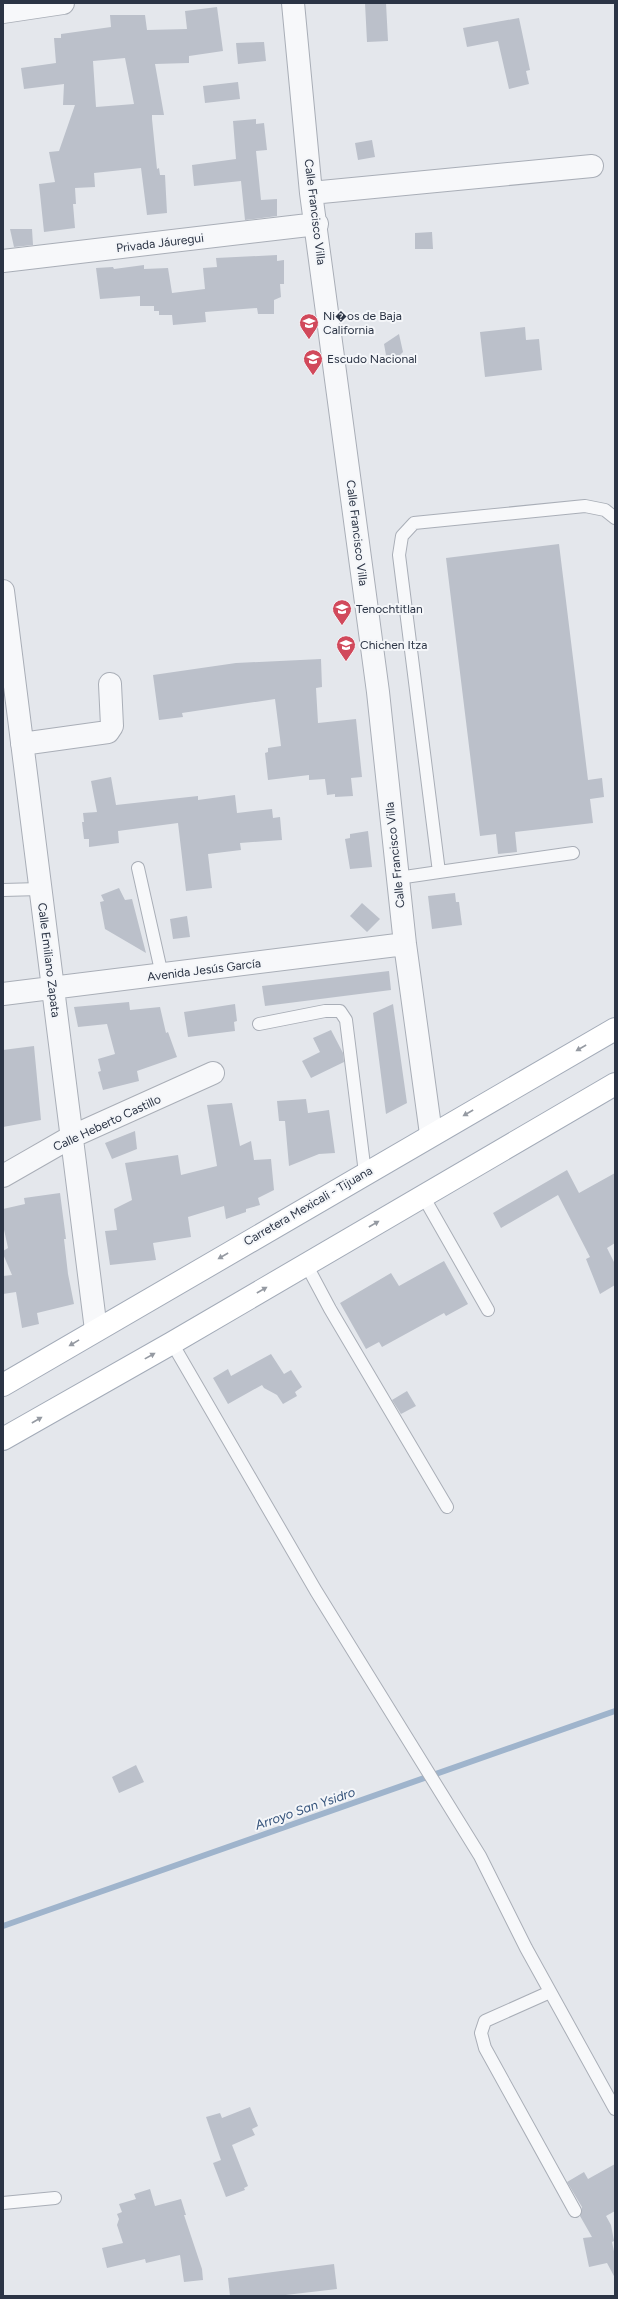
<svg xmlns="http://www.w3.org/2000/svg" width="618" height="2299" viewBox="0 0 618 2299" font-family="Figtree,sans-serif">
  <style>
    .lines { fill: none; stroke-linecap: round; stroke-linejoin: round }
    .stream { stroke: #9fb4cc; stroke-width: 6 }
    .building { fill: #bbc0ca; fill-rule: evenodd }
    .service-casing { stroke: #a9aeb7; stroke-width: 14 }
    .minor-casing { stroke: #a9aeb7; stroke-width: 24 }
    .primary-casing { stroke: #a3abb8; stroke-width: 24 }
    .service { stroke: #f7f8fa; stroke-width: 12 }
    .minor { stroke: #f7f8fa; stroke-width: 22 }
    .primary { stroke: #fff; stroke-width: 22 }
    .oneway { fill: #959aa2 }
    .labels { text-anchor: middle; stroke-width: 4; stroke-linejoin: round; paint-order: stroke }
    .street-label { font-size: 12px; fill: #2b3445; stroke: #f4f6f9 }
    .poi-label { font-size: 12px; fill: #2b3445; stroke: #f4f6f9; text-anchor: start }
    .water-label { font-size: 13px; font-style: italic; fill: #34527a; stroke: #f4f6f9 }
  </style>
  <rect width="100%" height="100%" fill="#e4e7ec"/>
  <g class="lines">
    <!-- stream -->
    <path class="stream" d="M3,1926L615,1711"/>
  </g>
  <!-- building -->
  <path class="building" d="M365,3H386L388,41L367,42Z
    M217,7L223,51L189,56V63L155,64L164,115H152V119L157,169L159,168L160,175H165L167,213L147,215L141,168L94,173L95,187L75,188L76,204H73L75,228L44,232L39,184L55,182L49,152L59,151L75,105H63L64,84L24,89L21,68L56,63L54,38H61V34L111,27L110,15H145L147,30L187,29L185,11ZM125,58L134,104L96,107L93,61Z
    M519,18L530,70L526,71L529,84L509,89L498,41L467,47L463,28Z
    M264,42L266,61L238,64L236,43Z
    M238,82L240,99L205,103L203,86Z
    M256,119V124L264,123L267,150L256,151L261,200L277,199V216L245,220L241,181L194,186L192,165L236,159L233,121Z
    M372,140L375,157L358,160L355,143Z
    M10,229H32L33,245L14,247Z
    M432,232L433,249H415V233Z
    M277,255V261L284,260V284H280L281,297L274,300V314H258L257,308L205,312L206,322L173,325L172,315H159V311H154V306H140V296L100,299L96,268L113,267L114,269L144,265V269L168,268L172,293L205,289L203,268L217,267L216,258Z
    M525,327L526,340L539,339L542,370L485,377L480,332Z
    M399,334L403,352L395,360L386,355L384,344Z
    M559,544L588,780L602,778L604,797L590,799L593,823L515,832L517,852L498,854L496,834L480,836L446,558Z
    M321,659L322,687L316,688L318,723L356,719L362,777L351,778L353,796L335,797V794L327,795L325,779L309,780V775L268,780L265,753L268,752V748L281,746L275,699L182,713L183,717L159,720L153,675L236,663Z
    M111,777L116,805L198,796V800L235,795L237,813L272,809L273,818L280,817L282,840L240,843L241,850L208,854L212,888L186,891L178,823L118,831L119,843L89,847V839H84L82,822H84L83,813L97,812L91,781Z
    M368,831L372,867L350,869L345,839L350,838V834Z
    M119,888L125,900L132,899L146,953L105,929L100,902L104,901L101,895Z
    M455,893L456,902H459L462,925L432,929L428,896Z
    M362,903L380,919L367,932L350,916Z
    M187,916L190,937L173,939L170,919Z
    M389,971L391,990L265,1006L262,986Z
    M129,1002L130,1010L160,1007L166,1033L168,1032L177,1057L137,1071L139,1081L103,1090L98,1072L101,1071L98,1059L115,1054L107,1024L78,1027L74,1007Z
    M235,1004L237,1021L234,1022L235,1031L188,1037L184,1012Z
    M393,1004L407,1103L386,1114L373,1013Z
    M331,1030L343,1053L344,1062L311,1078L302,1061L320,1052L313,1038Z
    M34,1046L41,1120L3,1127V1050Z
    M306,1099L308,1113L329,1110L335,1153L319,1154L289,1166L285,1121H279L277,1101Z
    M232,1103L240,1146L251,1141L254,1160L271,1159L274,1190L258,1198L260,1205L246,1209V1212L226,1219L224,1206L188,1217L191,1237L153,1243L156,1260L110,1265L105,1231L117,1230L114,1209L132,1200L125,1163L178,1155L181,1175L217,1166L207,1105Z
    M135,1131L137,1149L112,1159L105,1143Z
    M567,1170L579,1193L615,1173V1243L607,1248L615,1264V1285L600,1294L586,1259L590,1257L558,1195L501,1228L493,1213Z
    M60,1193L66,1239H64L68,1274L74,1304L37,1313L39,1324L22,1328L16,1292L3,1294V1276L12,1275L3,1254V1251L8,1248L3,1225V1209L25,1204L24,1198Z
    M444,1261L468,1304L446,1316L444,1313L382,1347L379,1342L366,1349L340,1303L391,1273L399,1286Z
    M271,1354L284,1374L291,1370L302,1387L295,1392L297,1396L283,1404L277,1395L264,1388L262,1385L228,1404L213,1378L228,1369L231,1376Z
    M407,1391L416,1406L401,1414L392,1400Z
    M136,1765L144,1782L119,1793L112,1777Z
    M250,2107L258,2126L252,2129L255,2135L232,2145L248,2186L244,2188L245,2190L226,2197L213,2163L221,2160L206,2117L220,2113L222,2118Z
    M615,2164V2211L606,2216L611,2225L614,2241L612,2242L615,2256V2278L607,2263L589,2267L583,2238L592,2237L580,2216L582,2207L567,2182L584,2172L588,2179Z
    M150,2189L155,2206L181,2199L186,2215H184L202,2269L203,2280L184,2282L180,2255L146,2263L145,2259L107,2268L102,2248L123,2243L117,2225L119,2219L117,2214L122,2212L119,2204L136,2199L134,2194Z
    M334,2264L337,2289L277,2296H230L228,2278Z"/>
  <g class="lines">
    <!-- service casing -->
    <g class="service-casing">
      <path id="service" d="M138,868L162,975
        M439,872L573,853
        M398,878L439,872L399,555L402,536L414,523L585,506L605,510L615,518
        M3,890L40,889
        M259,1024L325,1011H340L346,1020L365,1173
        M423,1196L488,1310
        M306,1264L330,1309L447,1507
        M172,1343L316,1591L480,1856L526,1948L615,2109
        M550,1992L485,2021L481,2033L485,2048L575,2211
        M3,2203L55,2198"/>
    </g>
    <!-- minor casing -->
    <g class="minor-casing">
      <path id="minor" d="M293,3L311,193L378,692L405,944L431,1134
        M3,12L63,3
        M311,193L592,166
        M3,261L317,224
        M3,591L96,1330
        M22,744L108,732L112,726L110,684
        M3,994L405,944
        M3,1176L71,1137L213,1073"/>
    </g>
    <!-- primary casing -->
    <g class="primary-casing">
      <path id="primary" d="M3,1385L615,1029
        M3,1439L172,1343L615,1084"/>
    </g>
    <!-- service -->
    <use href="#service" class="service"/>
    <!-- minor -->
    <use href="#minor" class="minor"/>
    <!-- primary -->
    <use href="#primary" class="primary"/>
  </g>
  <!-- one-way arrows -->
  <defs><path id="oneway-solid" d="M-6-.8H1V-3.2L6.5 0L1 3.2V.8H-6Z"/></defs>
  <g class="oneway">
    <use href="#oneway-solid" transform="translate(581 1048) rotate(150)"/>
    <use href="#oneway-solid" transform="translate(468 1113) rotate(150)"/>
    <use href="#oneway-solid" transform="translate(374 1224) rotate(-30)"/>
    <use href="#oneway-solid" transform="translate(223 1256) rotate(150)"/>
    <use href="#oneway-solid" transform="translate(262 1290) rotate(-30)"/>
    <use href="#oneway-solid" transform="translate(74 1343) rotate(149)"/>
    <use href="#oneway-solid" transform="translate(150 1356) rotate(-29)"/>
    <use href="#oneway-solid" transform="translate(37 1420) rotate(-30)"/>
  </g>
  <!-- icons -->
  <defs>
    <g id="school-pin" transform="scale(1)"><path d="M0 17L-7.5 6A9.5 9.5 0 1 1 7.5 6Z" fill="#d1495b" stroke="#f4f6f9"/><path d="M0-5L7-2L0 1L-7-2ZM-4 1L0 2.5L4 1V4Q0 6-4 4Z" fill="#fff"/></g>
  </defs>
  <g fill-rule="evenodd">
    <use href="#school-pin" x="309" y="323"/>
    <use href="#school-pin" x="313" y="359"/>
    <use href="#school-pin" x="342" y="609"/>
    <use href="#school-pin" x="346" y="645"/>
  </g>
  <g class="labels">
    <!-- street labels -->
    <g class="street-label">
      <text transform="translate(315 212) rotate(83)" y="4">Calle Francisco Villa</text>
      <text transform="translate(160 243) rotate(-7)" y="4">Privada Jáuregui</text>
      <text transform="translate(357 533) rotate(83)" y="4">Calle Francisco Villa</text>
      <text transform="translate(395 855) rotate(-96)" y="4">Calle Francisco Villa</text>
      <text transform="translate(49 960) rotate(83)" y="4">Calle Emiliano Zapata</text>
      <text transform="translate(204 970) rotate(-7)" y="4">Avenida Jesús García</text>
      <text transform="translate(107 1123) rotate(-25)" y="4">Calle Heberto Castillo</text>
      <text transform="translate(308 1206) rotate(-30)" y="4">Carretera Mexicali - Tijuana</text>
    </g>
    <!-- poi labels -->
    <g class="poi-label">
      <text x="323" y="320">Ni�os de Baja<tspan x="323" dy="14">California</tspan></text>
      <text x="327" y="363">Escudo Nacional</text>
      <text x="356" y="613">Tenochtitlan</text>
      <text x="360" y="649">Chichen Itza</text>
    </g>
    <!-- water labels -->
    <g class="water-label">
      <text transform="translate(305 1808) rotate(-19)" y="5">Arroyo San Ysidro</text>
    </g>
  </g>
  <!-- border -->
  <rect width="618" height="2299" fill="none" stroke="#2b3445" stroke-width="8"/>
</svg>
